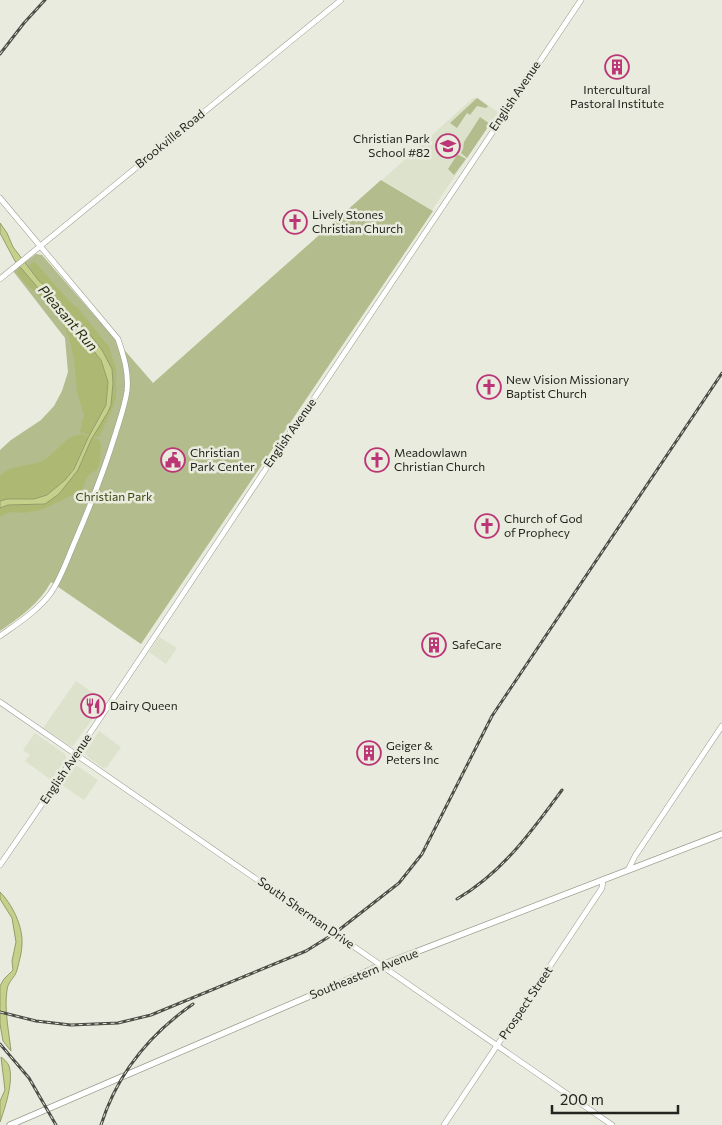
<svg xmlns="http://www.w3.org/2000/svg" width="722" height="1125" viewBox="0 0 722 1125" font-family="Commissioner,sans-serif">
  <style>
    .built { fill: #dde2cc }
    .green { fill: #b3bc8c }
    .forest { fill: #adb973 }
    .water { fill: #c5d18a; stroke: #949d6a }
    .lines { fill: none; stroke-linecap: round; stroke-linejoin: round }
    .secondary-casing { stroke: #999c8e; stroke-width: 6 }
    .primary-casing { stroke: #999c8e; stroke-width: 7 }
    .secondary { stroke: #fff; stroke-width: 5 }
    .primary { stroke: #fff; stroke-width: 5.5 }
    .rail-casing { stroke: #4c4d46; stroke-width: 3 }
    .rail { stroke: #e8ebdd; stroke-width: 1; stroke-dasharray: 4; stroke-linecap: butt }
    .labels { text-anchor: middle; stroke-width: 5; stroke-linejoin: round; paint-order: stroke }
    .poi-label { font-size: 12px; fill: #23241f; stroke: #e8ebdd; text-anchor: start }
    .street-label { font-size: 12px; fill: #23241f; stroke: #e8ebdd }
    .park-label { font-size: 12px; fill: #3d440e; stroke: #e8ebdd }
    .water-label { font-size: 14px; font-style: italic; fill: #2a2e0f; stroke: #e8ebdd }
  </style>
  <rect width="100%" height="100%" fill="#e8ebdd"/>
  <!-- built -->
  <path class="built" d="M473,98H478L498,112L432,210L382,180Z
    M159,637L177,648L166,664L149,652Z
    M76,681L105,701L73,746L69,745L43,728Z
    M99,731L121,747L107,767L103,768L89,758L85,753Z
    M35,733L65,754L66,756V759L51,780L25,761L30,755L23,750Z
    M76,765L98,780L84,800L62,785Z"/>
  <!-- green -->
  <path class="green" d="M477,98L488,106L486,108L477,106L470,115L467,113L457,128L450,123Z
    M480,117L490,124L467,158L461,153L463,149L464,142Z
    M457,155H459L466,159L454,175L448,169Z
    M381,180L433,211L141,644L51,582C40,603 20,617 0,631V450L11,440L41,420L54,406L62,391L68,372L65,338L13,271L36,254L42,255L153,383Z"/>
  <!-- forest -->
  <path class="forest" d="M34,261L70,302L78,308L109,347L116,369V396L112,410L99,437L93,436L108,412L113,383L112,369L102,350L89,333L72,318L47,287L39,281L29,266Z
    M20,267L38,289L45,295L76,330L86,338L105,368L108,382L106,405L89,435L80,432L84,415L77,392L74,360L69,336L61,321L37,293L29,287L17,274V271Z
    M82,434L89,437C75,463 68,490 35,499C23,502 12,498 0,501V476C12,464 26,467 40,462C57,455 62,436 82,434Z
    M93,437L99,440L101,444L100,461L97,470L89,474L81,491L41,510L23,513L10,512L0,517V508L8,505L45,504L51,500L59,494L78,470Z"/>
  <!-- water -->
  <path class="water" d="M0,223L7,233L13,247L39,281L47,287L72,318L89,333L102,350L112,369L113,383L111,405L108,412L91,440L78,470L59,494L45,504L8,505L0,508V501L7,499H34L47,495L65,480L74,469L88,438L106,405L108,382L101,360L96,354L86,338L69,324L15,261L0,233Z
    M0,892C12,904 23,926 22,944C22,952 19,962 17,970C15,978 8,981 7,990C4,1010 9,1032 11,1051L3,1041L0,1024V986L4,979L13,970L12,961L16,942L12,918L0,899Z
    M1,1057C4,1059 8,1063 9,1066C14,1081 5,1108 0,1122V1101L5,1090Z"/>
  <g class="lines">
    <!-- secondary casing -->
    <g class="secondary-casing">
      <path id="secondary" d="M0,198L118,339C124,357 129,373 127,391C125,405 120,419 116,432C105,468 91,504 76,539C68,557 61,579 50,594C36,612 18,623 0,636
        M0,279L341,0
        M0,702L612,1125
        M0,865C100,721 196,574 293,428L297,424L581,0
        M628,870L635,856L722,726
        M444,1125L602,888L603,880"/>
    </g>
    <!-- primary casing -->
    <g class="primary-casing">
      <path id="primary" d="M10,1125L382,965L722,834"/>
    </g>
    <!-- secondary -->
    <use href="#secondary" class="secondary"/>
    <!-- primary -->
    <use href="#primary" class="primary"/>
    <!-- rail casing -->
    <g class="rail-casing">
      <path id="rail" d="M0,54L24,23L45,0
        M457,899C503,872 531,832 562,790
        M0,1012L36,1021L71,1025L118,1023L151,1015L306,951L335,933L399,883L422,854L492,716L722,373
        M0,1044L29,1078L56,1125
        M101,1125C117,1074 150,1034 193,1004"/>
    </g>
    <!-- rail -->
    <use href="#rail" class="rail"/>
  </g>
  <!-- icons -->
  <defs>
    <g id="building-ring" transform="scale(1.25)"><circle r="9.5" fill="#e8ebdd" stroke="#bc3576" stroke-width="1.5"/><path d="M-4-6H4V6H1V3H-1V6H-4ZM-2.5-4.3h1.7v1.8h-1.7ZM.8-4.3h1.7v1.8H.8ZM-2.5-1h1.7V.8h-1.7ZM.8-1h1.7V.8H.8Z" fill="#bc3576"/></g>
    <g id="school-ring" transform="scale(1.25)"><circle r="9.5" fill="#e8ebdd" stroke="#bc3576" stroke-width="1.5"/><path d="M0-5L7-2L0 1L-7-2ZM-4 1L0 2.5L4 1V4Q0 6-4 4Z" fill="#bc3576"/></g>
    <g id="church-ring" transform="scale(1.25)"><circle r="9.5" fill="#e8ebdd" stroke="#bc3576" stroke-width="1.5"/><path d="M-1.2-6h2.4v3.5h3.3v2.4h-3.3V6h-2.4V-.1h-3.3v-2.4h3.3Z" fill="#bc3576"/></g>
    <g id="civic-ring" transform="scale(1.25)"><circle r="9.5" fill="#e8ebdd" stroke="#bc3576" stroke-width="1.5"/><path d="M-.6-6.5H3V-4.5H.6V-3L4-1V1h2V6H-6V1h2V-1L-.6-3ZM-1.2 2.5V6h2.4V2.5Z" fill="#bc3576"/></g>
    <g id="restaurant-ring" transform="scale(1.25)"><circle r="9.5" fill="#e8ebdd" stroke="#bc3576" stroke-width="1.5"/><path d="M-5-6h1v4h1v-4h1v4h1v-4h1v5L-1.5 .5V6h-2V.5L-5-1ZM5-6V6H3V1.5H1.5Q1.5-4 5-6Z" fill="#bc3576"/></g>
  </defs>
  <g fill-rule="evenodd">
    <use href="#building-ring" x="617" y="67"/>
    <use href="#school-ring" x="448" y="146"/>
    <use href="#church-ring" x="295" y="222"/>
    <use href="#church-ring" x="489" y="387"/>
    <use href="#civic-ring" x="173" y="460"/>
    <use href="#church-ring" x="377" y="460"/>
    <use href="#church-ring" x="487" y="526"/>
    <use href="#building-ring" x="434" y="645"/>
    <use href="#restaurant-ring" x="93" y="706"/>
    <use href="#building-ring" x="369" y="753"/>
  </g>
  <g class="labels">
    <!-- poi labels -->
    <g class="poi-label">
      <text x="617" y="94" text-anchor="middle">Intercultural<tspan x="617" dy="14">Pastoral Institute</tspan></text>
      <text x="430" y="143" text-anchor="end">Christian Park<tspan x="430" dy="14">School #82</tspan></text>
      <text x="312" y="219">Lively Stones<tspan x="312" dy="14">Christian Church</tspan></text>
      <text x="506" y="384">New Vision Missionary<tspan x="506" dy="14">Baptist Church</tspan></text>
      <text x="190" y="457">Christian<tspan x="190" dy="14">Park Center</tspan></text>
      <text x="394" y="457">Meadowlawn<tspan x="394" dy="14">Christian Church</tspan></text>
      <text x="504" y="523">Church of God<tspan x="504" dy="14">of Prophecy</tspan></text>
      <text x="452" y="649">SafeCare</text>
      <text x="110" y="710">Dairy Queen</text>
      <text x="386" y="750">Geiger &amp;<tspan x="386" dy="14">Peters Inc</tspan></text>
    </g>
    <!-- street labels -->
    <g class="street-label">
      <text transform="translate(515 96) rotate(-56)" y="4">English Avenue</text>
      <text transform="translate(170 139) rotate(-39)" y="4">Brookville Road</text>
      <text transform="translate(290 433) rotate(-55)" y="4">English Avenue</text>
      <text transform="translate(66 769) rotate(-56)" y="4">English Avenue</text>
      <text transform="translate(306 913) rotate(35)" y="4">South Sherman Drive</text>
      <text transform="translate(364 974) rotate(-22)" y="4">Southeastern Avenue</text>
      <text transform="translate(526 1003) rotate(-56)" y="4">Prospect Street</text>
    </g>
    <!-- park labels -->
    <g class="park-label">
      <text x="114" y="501">Christian Park</text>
    </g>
    <!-- water labels -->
    <g class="water-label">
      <text transform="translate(68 318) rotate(49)" y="5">Pleasant Run</text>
    </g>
  </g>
  <!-- scale -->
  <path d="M552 1105v8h126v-8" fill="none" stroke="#23241f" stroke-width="2.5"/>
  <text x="560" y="1105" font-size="15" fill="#23241f" stroke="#e8ebdd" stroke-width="4" paint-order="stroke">200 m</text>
</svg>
